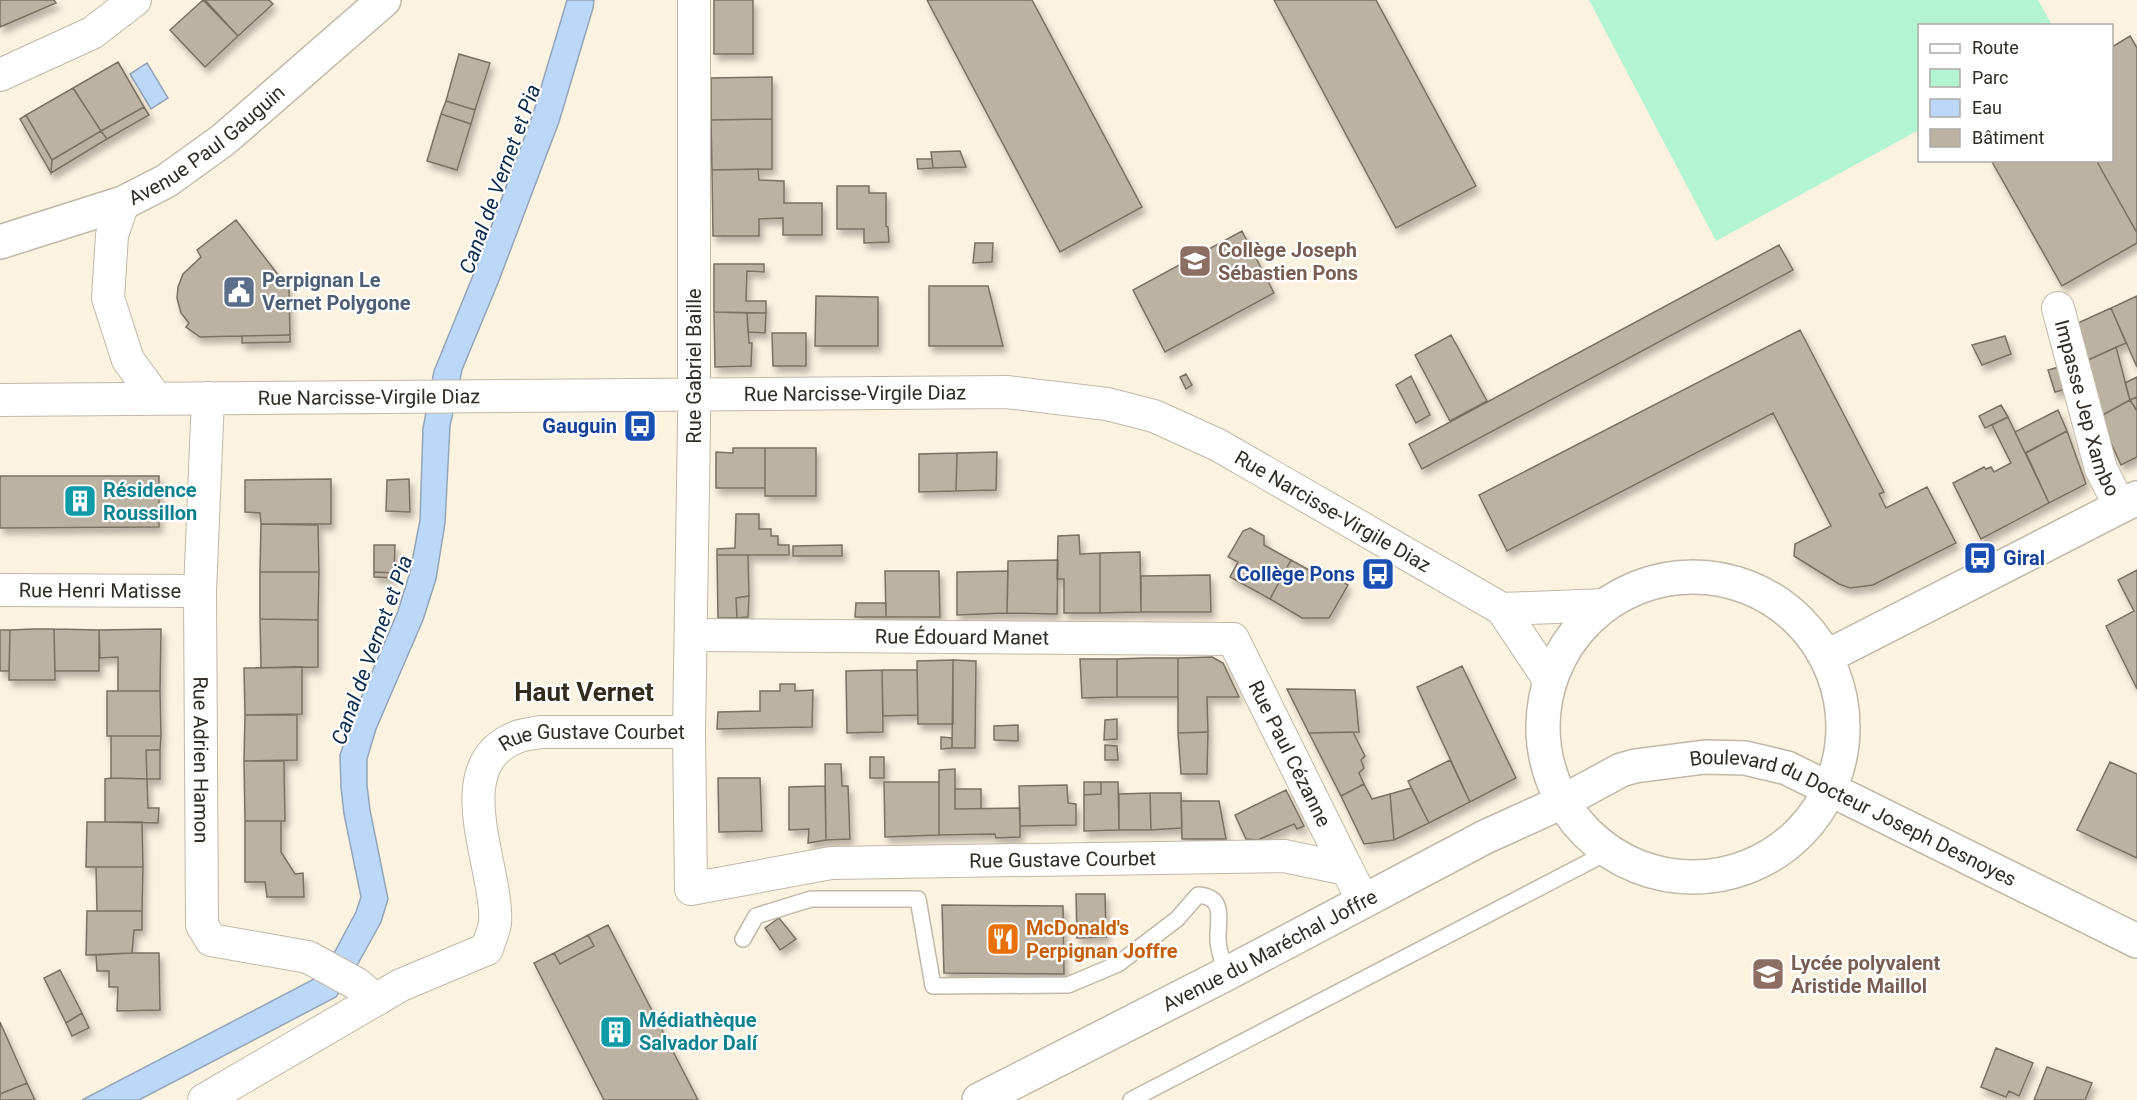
<svg xmlns="http://www.w3.org/2000/svg" width="2137" height="1100" viewBox="0 0 2137 1100" font-family="Roboto,sans-serif">
  <style>
    .green { fill: #b3f5d2 }
    .water { fill: #bcd8f8; stroke: #92a5b9; stroke-width: 1.5 }
    .building { fill: #bcb2a1; stroke: #7a7162; stroke-width: 1.5; filter: url(#shadow) }
    .lines { fill: none; stroke-linecap: round; stroke-linejoin: round }
    .service-casing { stroke: #c2b8a8; stroke-width: 18 }
    .minor-casing { stroke: #c2b8a8; stroke-width: 34 }
    .tertiary-casing { stroke: #c2b8a8; stroke-width: 36 }
    .secondary-casing { stroke: #c2b8a8; stroke-width: 36 }
    .service { stroke: #fff; stroke-width: 15 }
    .minor { stroke: #fff; stroke-width: 32 }
    .tertiary { stroke: #fff; stroke-width: 33 }
    .secondary { stroke: #fff; stroke-width: 33 }
    .labels { text-anchor: middle; stroke-width: 4.5; stroke-linejoin: round; paint-order: stroke }
    .street-label { font-size: 20px; fill: #312d26; stroke: #fff }
    .education-label { font-size: 20px; font-weight: bold; fill: #785e54; stroke: #fff; text-anchor: start }
    .service-label { font-size: 20px; font-weight: bold; fill: #4e5e75; stroke: #fff; text-anchor: start }
    .transit-label { font-size: 20px; font-weight: bold; fill: #164399; stroke: #fff; text-anchor: end }
    .culture-label { font-size: 20px; font-weight: bold; fill: #0d838f; stroke: #fff; text-anchor: start }
    .food-label { font-size: 20px; font-weight: bold; fill: #c56008; stroke: #fff; text-anchor: start }
    .water-label { font-size: 21px; font-style: italic; fill: #082a4b; stroke: #fff }
    .district-label { font-size: 26px; font-weight: bold; fill: #332b1d; stroke: #fff }
  </style>
  <defs>
    <filter id="shadow"><feDropShadow dx="3.5" dy="6" stdDeviation="3" flood-color="#0004"/></filter>
  </defs>
  <rect width="100%" height="100%" fill="#fcf2e0"/>
  <!-- green -->
  <path class="green" d="M1589,0H2038L2052,25L1920,26L1919,130L1716,241Z"/>
  <!-- water -->
  <path class="water" d="M567,0H594L593,8L559,122L498,283L462,370L450,426L445,523L436,579L423,620L376,729L367,759V785L370,810L388,899L381,922L355,969L336,997L139,1100H82L318,977L333,955L356,912L361,897L344,814L341,787L340,755L352,719L398,611L410,572L420,520L423,428L434,371L474,273L533,114Z
    M147,63L168,98L151,109L130,74Z"/>
  <!-- building -->
  <path class="building" d="M0,0H54L56,3L0,27Z
    M203,0L238,36L205,67L170,30Z
    M205,0H269L273,4L238,36Z
    M714,0H753V54H714Z
    M927,0H1032L1142,207L1060,252Z
    M1274,0H1376L1476,186L1396,228Z
    M2130,36L2137,48V233L2096,160H2112V47Z
    M459,54L490,63L475,110L446,101Z
    M118,62L144,107L101,131L73,88Z
    M772,77V119L711,120V78Z
    M73,88L101,131L52,160L26,115Z
    M446,101L475,110L471,124L441,114Z
    M144,107L149,115L107,139L101,131Z
    M441,114L471,124L457,170L427,161Z
    M26,115L52,160L51,173L20,119Z
    M772,119V169L712,170L711,120Z
    M101,131L107,139L51,173L52,160Z
    M960,151L966,167L933,168L931,152Z
    M917,159H932L933,168L918,169Z
    M1991,160H2096L2137,233V243L2062,286Z
    M758,169L759,180L784,181V203H822V235H783V218L759,219V236H713L712,170Z
    M837,186H869V193H886V226L888,227L889,242L864,243V229H837Z
    M236,220L289,289L290,335L200,337L186,327L189,323L181,313L177,298L178,287L183,274L201,257L197,250Z
    M1242,231L1274,293L1165,352L1133,290Z
    M975,243H993L992,262L973,263Z
    M1779,245L1793,270L1422,469L1409,444Z
    M714,264H764V272L747,271L746,301H766V313L714,312Z
    M929,286H988L1003,346H929Z
    M816,296L878,297V346H815Z
    M2137,296V367L2111,308Z
    M2111,308L2126,343L2086,361L2078,323Z
    M714,312L747,313L749,343H752L751,366L715,367Z
    M747,313H766L765,333L748,332Z
    M1800,330L1884,492L1879,494L1886,508L1927,487L1956,543L1873,585L1850,588L1839,584L1794,556L1795,544L1831,526L1773,413L1507,551L1479,495Z
    M772,333H806V366H773Z
    M290,335V342L242,343V336Z
    M1451,335L1487,401L1450,421L1415,355Z
    M2005,336L2011,354L1982,365L1972,345Z
    M2116,347L2130,400L2099,417L2086,361Z
    M2059,367L2066,389L2055,392L2048,370Z
    M1186,374L1192,385L1186,389L1180,377Z
    M1411,376L1430,415L1416,423L1396,385Z
    M2137,377V397L2130,400L2125,383Z
    M2137,397V411L2130,400Z
    M2130,400L2137,411V457L2121,465L2099,417Z
    M2001,405L2008,417L1985,428L1979,416Z
    M2058,410L2067,431L2025,453L2015,432Z
    M2008,417L2049,503L1981,539L1953,483L1984,467L1986,469L1991,467L1994,472L2011,463L1992,425Z
    M2067,431L2086,484L2049,503L2026,453Z
    M733,448H765V488H716V452L733,453Z
    M765,448H816V496H765Z
    M997,452L996,490L956,491L957,453Z
    M957,453L956,491L919,492V454Z
    M0,476H159V527L0,528Z
    M331,479V524H261L260,513L245,512V480Z
    M409,479L410,512L386,511L387,480Z
    M736,514H759V529H771V536H778V545H789V555H717V549L735,548Z
    M261,524L318,525L319,572H260Z
    M1250,528L1264,536V545L1291,560L1270,599L1230,577L1238,562L1228,557L1243,531Z
    M1079,535L1080,554L1100,553V613H1064V579H1057L1058,536Z
    M374,545H395L394,573L374,572Z
    M842,545V556H793V546Z
    M1140,552L1141,612L1100,613V553Z
    M717,555H748L749,596L736,598L737,618H718Z
    M1058,560L1057,614L1007,613L1008,561Z
    M1291,560L1309,570L1313,565L1348,585L1329,618H1302L1270,599Z
    M2137,570V689L2106,626L2134,611L2118,580Z
    M885,571H939L940,617H886Z
    M1008,571L1007,613L957,615V572Z
    M260,572H319L318,620L260,619Z
    M374,572L394,573V578L374,577Z
    M1210,575L1211,612H1141V576Z
    M749,596L748,617L737,618L736,598Z
    M856,603H886V617H855Z
    M260,619L318,620V667L261,668Z
    M34,629H54L55,680H9L10,630Z
    M54,629L99,630V671H55Z
    M161,629L160,691H118V657L100,658L99,630Z
    M0,630H10L9,671H0Z
    M1212,657L1223,663L1239,697H1207L1208,732L1178,733V658Z
    M1147,658H1178V697H1117V659Z
    M1080,659H1117V697L1082,698Z
    M953,660L976,661L975,748H952Z
    M953,660V724H918L917,661Z
    M1462,666L1516,778L1470,802L1417,687Z
    M302,667V714L245,715L244,668Z
    M882,670L883,732L847,733L846,671Z
    M882,670H917L918,715L883,716Z
    M780,684H795V691L813,690L812,727L717,729L718,712L760,711V691H780Z
    M1287,689L1355,690L1359,732L1309,733Z
    M107,691H160L161,736H107Z
    M245,715H297V760L244,761Z
    M1117,719V739L1104,740L1105,720Z
    M1018,725V741L994,740V726Z
    M1208,732L1207,774H1181L1178,733Z
    M1353,732L1365,756L1361,760L1364,768L1359,773L1364,784L1341,796L1309,733Z
    M111,736H161L160,750H146L147,779L111,778Z
    M941,737L952,738V748L941,749Z
    M1105,745L1117,746L1118,760H1105Z
    M146,750H160V779H147Z
    M870,757H884V778H870Z
    M1450,760L1470,802L1429,823L1408,781Z
    M244,761H284L285,821H245Z
    M2110,762L2137,774V858L2077,830Z
    M825,764H841L842,786H848L850,839L826,840Z
    M955,769V809L1020,808V837L996,838L995,834L939,835V770Z
    M111,778L147,779L148,808H159L158,823L105,822V779Z
    M718,778H760L762,831L719,832Z
    M884,782H939V835L885,837Z
    M1084,782H1101V794L1084,795Z
    M1101,782H1118L1119,830L1084,831V795L1101,794Z
    M1364,784L1372,799L1390,794L1394,840L1364,844L1341,796Z
    M1067,785L1068,803L1076,804V825L1020,826L1019,786Z
    M825,786L826,840L808,843L809,829L789,830V787Z
    M1411,788L1429,823L1394,840L1390,794Z
    M955,789H981V809H955Z
    M1286,790L1304,826L1297,829L1294,824L1258,840L1246,839L1235,815Z
    M1150,793L1151,830H1119V794Z
    M1150,793H1181L1182,828L1151,830Z
    M1181,801H1219L1226,839H1182Z
    M245,821H281V852L295,874L303,873L304,897H267L265,882H245Z
    M87,822H142L143,867H86Z
    M96,867H143L142,911H97Z
    M1076,894H1105L1106,937L1077,938Z
    M942,905L1063,906L1064,974L944,973Z
    M87,911H142V930H134L132,953L86,955Z
    M779,918L796,939L780,950L765,928Z
    M608,925L698,1100H604L534,963L554,953L560,964L594,946L588,935Z
    M588,935L594,946L560,964L554,953Z
    M132,953H159L160,1010L117,1011L118,987H109V971H97L96,955Z
    M60,970L82,1013L66,1023L44,978Z
    M82,1013L89,1028L72,1036L66,1023Z
    M0,1022L27,1083L0,1094Z
    M1996,1048L2033,1063L2019,1096L2009,1091L2006,1097L1981,1087Z
    M2047,1067L2092,1083L2085,1100H2034Z
    M27,1083L35,1100H0V1094Z"/>
  <g class="lines">
    <!-- service casing -->
    <g class="service-casing">
      <path id="service" d="M743,939L756,916L811,899H918L933,986L1068,985L1118,964L1177,919L1198,895C1227,897 1217,921 1218,941C1219,952 1223,963 1226,974
        M1131,1100L1608,852"/>
    </g>
    <!-- minor casing -->
    <g class="minor-casing">
      <g id="minor">
        <path id="s1" d="M694,0V425L689,732L691,889L831,863L1284,856L1347,869L1363,901"/>
        <path d="M0,75L92,33L135,0"/>
        <path d="M123,203L112,235L108,298L128,360L156,398"/>
        <path id="s2" d="M2058,308L2101,469L2120,506"/>
        <path id="s3" d="M208,398L200,591L202,925L211,940L308,957L357,984L376,1000"/>
        <path id="s4" d="M0,400L1006,392L1107,404L1154,416L1218,445L1502,609L1550,681"/>
        <path id="s5" d="M0,590L200,591"/>
        <path d="M1502,609L1605,605"/>
        <path id="s6" d="M692,635L1233,639L1347,869"/>
        <path id="s7" d="M204,1100L401,985L487,949C489,941 494,931 495,923C499,868 443,766 517,737C524,734 533,734 540,732H689"/>
      </g>
    </g>
    <!-- tertiary casing -->
    <g class="tertiary-casing">
      <g id="tertiary">
        <path id="s8" d="M0,242L123,203L166,181L223,140L384,0"/>
      </g>
    </g>
    <!-- secondary casing -->
    <g class="secondary-casing">
      <g id="secondary">
        <circle cx="1693" cy="727" r="150"/>
        <path d="M1826,657L2137,498"/>
        <path id="s9" d="M979,1100L1226,974L1485,837L1562,802L1621,770L1635,766L1705,757L1745,758L1787,768L2137,941"/>
      </g>
    </g>
    <!-- service -->
    <use href="#service" class="service"/>
    <!-- minor -->
    <use href="#minor" class="minor"/>
    <!-- tertiary -->
    <use href="#tertiary" class="tertiary"/>
    <!-- secondary -->
    <use href="#secondary" class="secondary"/>
  </g>
  <!-- icons -->
  <defs>
    <g id="school-square" transform="scale(1.725)"><rect x="-9" y="-9" width="18" height="18" rx="4" fill="#8d6e63" stroke="#fff"/><path d="M0-5L7-2L0 1L-7-2ZM-4 1L0 2.5L4 1V4Q0 6-4 4Z" fill="#fff"/></g>
    <g id="civic-square" transform="scale(1.725)"><rect x="-9" y="-9" width="18" height="18" rx="4" fill="#5c6f8a" stroke="#fff"/><path d="M-.6-6.5H3V-4.5H.6V-3L4-1V1h2V6H-6V1h2V-1L-.6-3ZM-1.2 2.5V6h2.4V2.5Z" fill="#fff"/></g>
    <g id="bus-square" transform="scale(1.725)"><rect x="-9" y="-9" width="18" height="18" rx="4" fill="#1a4fb4" stroke="#fff"/><path d="M-5-6H5V4H4V6H2V4H-2V6H-4V4H-5ZM-3.5-4V0h7V-4ZM-3.5 1.2v1.5H-2V1.2ZM2 1.2v1.5H3.5V1.2Z" fill="#fff"/></g>
    <g id="building-square" transform="scale(1.725)"><rect x="-9" y="-9" width="18" height="18" rx="4" fill="#0f9aa8" stroke="#fff"/><path d="M-4-6H4V6H1V3H-1V6H-4ZM-2.5-4.3h1.7v1.8h-1.7ZM.8-4.3h1.7v1.8H.8ZM-2.5-1h1.7V.8h-1.7ZM.8-1h1.7V.8H.8Z" fill="#fff"/></g>
    <g id="restaurant-square" transform="scale(1.725)"><rect x="-9" y="-9" width="18" height="18" rx="4" fill="#e8710a" stroke="#fff"/><path d="M-5-6h1v4h1v-4h1v4h1v-4h1v5L-1.5 .5V6h-2V.5L-5-1ZM5-6V6H3V1.5H1.5Q1.5-4 5-6Z" fill="#fff"/></g>
  </defs>
  <g fill-rule="evenodd">
    <use href="#school-square" x="1195" y="261"/>
    <use href="#civic-square" x="239" y="292"/>
    <use href="#bus-square" x="640" y="426"/>
    <use href="#building-square" x="80" y="501"/>
    <use href="#bus-square" x="1980" y="558"/>
    <use href="#bus-square" x="1378" y="574"/>
    <use href="#restaurant-square" x="1003" y="939"/>
    <use href="#school-square" x="1768" y="974"/>
    <use href="#building-square" x="616" y="1032"/>
  </g>
  <g class="labels">
    <!-- street labels -->
    <g class="street-label">
      <text dy="7" stroke="none"><textPath href="#s8" startOffset="231">Avenue Paul Gauguin</textPath></text>
      <text transform="translate(694 366) rotate(-90)" y="7">Rue Gabriel Baille</text>
      <text dy="7" stroke="none"><textPath href="#s4" startOffset="855">Rue Narcisse-Virgile Diaz</textPath></text>
      <text dy="7" stroke="none"><textPath href="#s4" startOffset="369">Rue Narcisse-Virgile Diaz</textPath></text>
      <text dy="7" stroke="none"><textPath href="#s2" startOffset="104">Impasse Jep Xambo</textPath></text>
      <text dy="7" stroke="none"><textPath href="#s4" startOffset="1359">Rue Narcisse-Virgile Diaz</textPath></text>
      <text dy="7" stroke="none"><textPath href="#s5" startOffset="100">Rue Henri Matisse</textPath></text>
      <text dy="7" stroke="none"><textPath href="#s6" startOffset="270">Rue Édouard Manet</textPath></text>
      <text dy="7" stroke="none"><textPath href="#s7" startOffset="627">Rue Gustave Courbet</textPath></text>
      <text dy="7" stroke="none"><textPath href="#s6" startOffset="669">Rue Paul Cézanne</textPath></text>
      <text dy="7" stroke="none"><textPath href="#s3" startOffset="362">Rue Adrien Hamon</textPath></text>
      <text dy="7" stroke="none"><textPath href="#s9" startOffset="968">Boulevard du Docteur Joseph Desnoyes</textPath></text>
      <text dy="7" stroke="none"><textPath href="#s1" startOffset="1263">Rue Gustave Courbet</textPath></text>
      <text dy="7" stroke="none"><textPath href="#s9" startOffset="327">Avenue du Maréchal Joffre</textPath></text>
    </g>
    <!-- education labels -->
    <g class="education-label">
      <text x="1218" y="257">Collège Joseph<tspan x="1218" dy="23">Sébastien Pons</tspan></text>
      <text x="1791" y="970">Lycée polyvalent<tspan x="1791" dy="23">Aristide Maillol</tspan></text>
    </g>
    <!-- service labels -->
    <g class="service-label">
      <text x="262" y="287">Perpignan Le<tspan x="262" dy="23">Vernet Polygone</tspan></text>
    </g>
    <!-- transit labels -->
    <g class="transit-label">
      <text x="617" y="433">Gauguin</text>
      <text x="2003" y="565" text-anchor="start">Giral</text>
      <text x="1355" y="581">Collège Pons</text>
    </g>
    <!-- culture labels -->
    <g class="culture-label">
      <text x="103" y="497">Résidence<tspan x="103" dy="23">Roussillon</tspan></text>
      <text x="639" y="1027">Médiathèque<tspan x="639" dy="23">Salvador Dalí</tspan></text>
    </g>
    <!-- food labels -->
    <g class="food-label">
      <text x="1026" y="935">McDonald's<tspan x="1026" dy="23">Perpignan Joffre</tspan></text>
    </g>
    <!-- water labels -->
    <g class="water-label">
      <text transform="translate(500 179) rotate(-70)" y="7">Canal de Vernet et Pia</text>
      <text transform="translate(372 650) rotate(-70)" y="7">Canal de Vernet et Pia</text>
    </g>
    <!-- district labels -->
    <g class="district-label">
      <text x="584" y="701">Haut Vernet</text>
    </g>
  </g>
  <!-- legend -->
  <rect x="1918" y="24" width="195" height="138" fill="#ffffff" stroke="#adaba8" stroke-width="1.5"/>
  <rect x="1930" y="44" width="30" height="9" fill="#ffffff" stroke="#adaba8" stroke-width="1.5"/>
  <text x="1972" y="54" font-size="18" fill="#312d26">Route</text>
  <rect x="1930" y="69" width="30" height="18" fill="#b3f5d2" stroke="#adaba8" stroke-width="1.5"/>
  <text x="1972" y="84" font-size="18" fill="#312d26">Parc</text>
  <rect x="1930" y="99" width="30" height="18" fill="#bcd8f8" stroke="#adaba8" stroke-width="1.5"/>
  <text x="1972" y="114" font-size="18" fill="#312d26">Eau</text>
  <rect x="1930" y="129" width="30" height="18" fill="#bcb2a1" stroke="#adaba8" stroke-width="1.5"/>
  <text x="1972" y="144" font-size="18" fill="#312d26">Bâtiment</text>
</svg>
